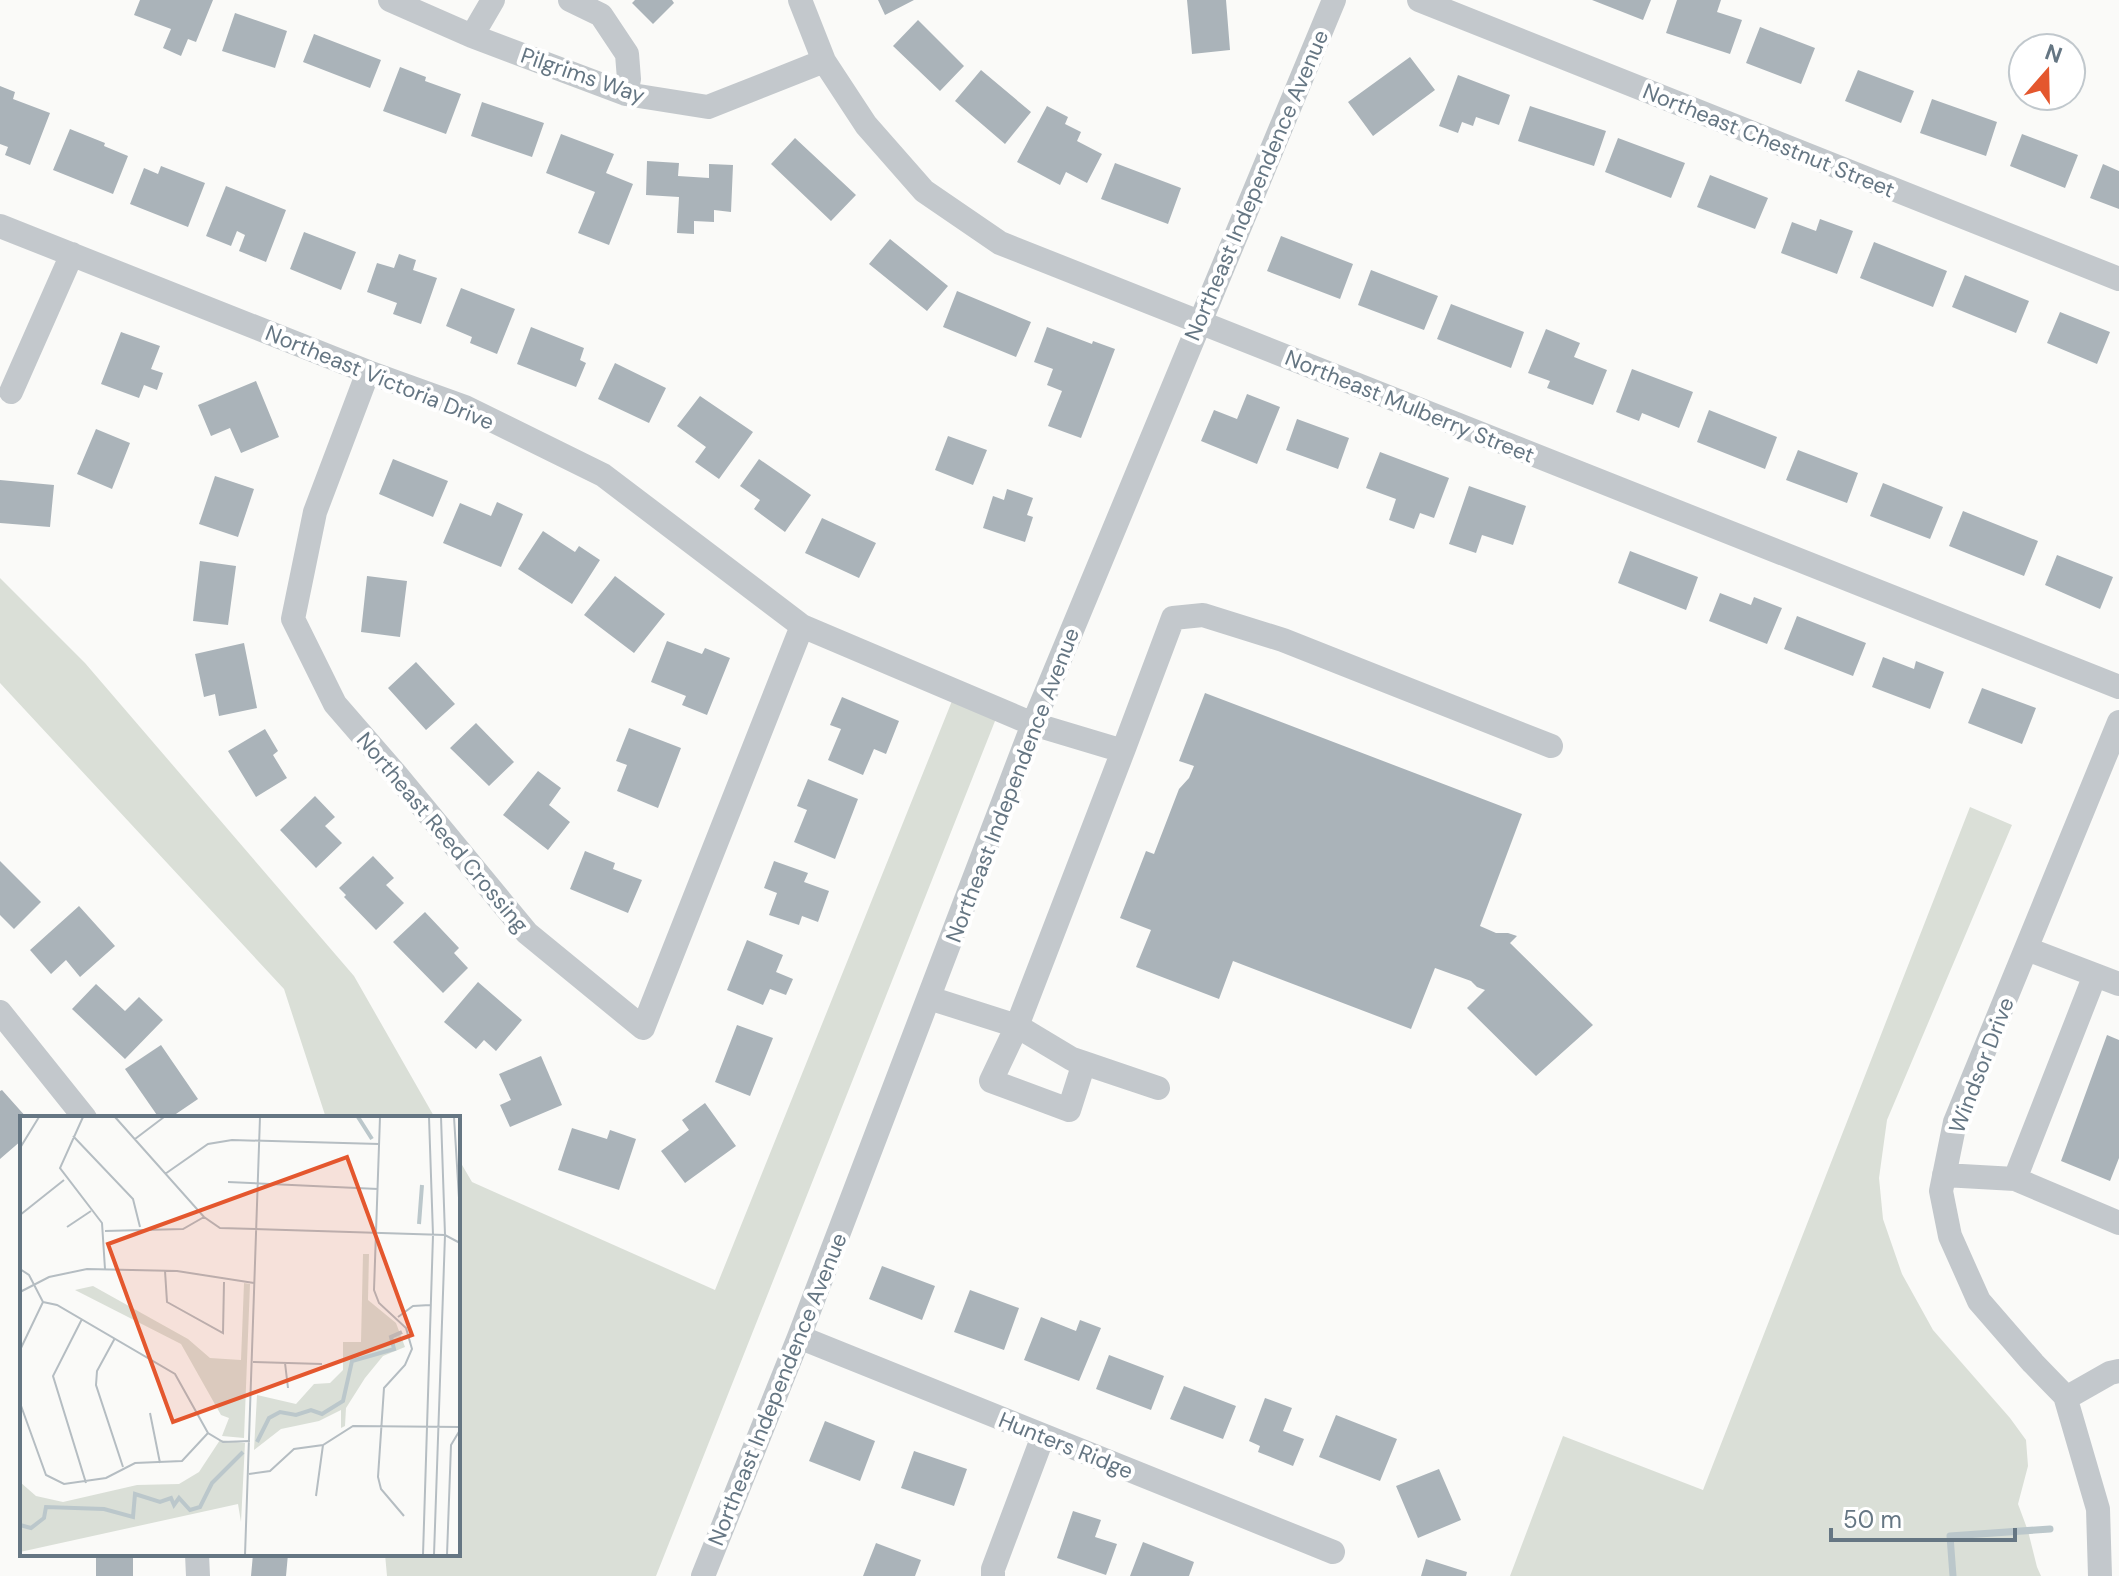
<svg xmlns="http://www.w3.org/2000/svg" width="2119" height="1576" viewBox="0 0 2119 1576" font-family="'DM Sans',sans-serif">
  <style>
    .green { fill: #dadfd7 }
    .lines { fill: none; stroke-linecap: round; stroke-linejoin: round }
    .stream { stroke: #bbc7cb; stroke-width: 7 }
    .building { fill: #aab3b9 }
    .minor { stroke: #c3c8cc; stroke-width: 24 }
    .labels { text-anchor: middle; stroke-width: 8; stroke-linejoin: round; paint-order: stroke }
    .street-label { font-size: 22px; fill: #657683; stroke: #fff }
    .inset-river { fill: none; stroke: #bbc7cb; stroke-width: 4 }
    .inset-road { fill: none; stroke: #b5bdc2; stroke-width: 2 }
    .view { fill: #e4572e; fill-opacity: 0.15; stroke: #e4572e; stroke-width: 4 }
    .inset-edge { fill: none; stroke: #657683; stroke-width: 4 }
  </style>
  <rect width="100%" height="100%" fill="#fafaf8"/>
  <!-- green -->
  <path class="green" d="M0,578L85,663L354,976L435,1118H326L284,989L0,683Z
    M956,691L997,716L656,1576H387L385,1554H458V1158L472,1182L715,1290Z
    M1970,807L2012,825L1887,1120L1879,1178L1883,1219L1902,1274L1933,1330L2010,1418L2026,1440L2028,1466L2018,1504L2028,1531L2037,1567L2041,1576H1510L1563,1436L1703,1490Z"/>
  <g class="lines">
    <!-- stream -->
    <path class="stream" d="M1953,1576L1950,1536L2050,1529"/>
  </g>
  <!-- building -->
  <path class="building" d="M140,0H213L196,42L188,39L181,56L163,48L171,29L134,15Z
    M635,0H672L674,3L653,24L632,3Z
    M878,0H914L885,15Z
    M1187,0H1226L1230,50L1192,54Z
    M1592,0H1651L1643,20Z
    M1677,0H1721L1717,12L1742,20L1730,54L1666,33Z
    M235,13L287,31L275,68L222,51Z
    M918,20L964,66L940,91L893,46Z
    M1760,27L1815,48L1801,84L1746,63Z
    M314,34L381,60L370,88L303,62Z
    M1410,57L1435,90L1373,136L1348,102Z
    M400,67L426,77L425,81L461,94L446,134L383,111Z
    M981,70L1031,112L1005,144L955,101Z
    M1858,70L1914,91L1901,123L1845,101Z
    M1458,75L1510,95L1499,125L1476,117L1473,126L1462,122L1458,133L1439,126Z
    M0,86L15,92L13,99L50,113L30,165L5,155L8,147L0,144Z
    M1932,99L1997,122L1986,156L1920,133Z
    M482,102L544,123L532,157L471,136Z
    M1047,106L1068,117L1065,124L1081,132L1077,141L1102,154L1087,183L1066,172L1060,185L1017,162Z
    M1530,106L1606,131L1594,166L1518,141Z
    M70,129L105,143L104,146L128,156L113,194L53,170Z
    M561,134L614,154L606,173L633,184L609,245L578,233L595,192L546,173Z
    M2022,134L2078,155L2065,188L2010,166Z
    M795,138L856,195L831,221L771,164Z
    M1618,138L1685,163L1671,198L1605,172Z
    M647,161L679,163L678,176L709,178V164L733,165L731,212L714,210V222L694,221V234L677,233L679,197L646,195Z
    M1115,163L1181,188L1168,224L1101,199Z
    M2103,164L2119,171V209L2090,198Z
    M161,166L205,183L188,227L130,204L144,168L158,174Z
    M1710,175L1768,198L1755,229L1697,207Z
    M226,186L286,210L266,262L239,251L245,235L237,231L231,246L206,236Z
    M1820,219L1853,231L1837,274L1781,253L1792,222L1816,231Z
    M304,232L356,252L341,290L290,269Z
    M1281,236L1353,264L1340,299L1267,271Z
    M890,239L948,286L927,311L869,264Z
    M1874,242L1947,271L1933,307L1860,278Z
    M399,254L416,260L413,270L437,278L421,324L393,314L397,303L367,292L377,263L394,268Z
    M1371,270L1438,296L1424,330L1358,305Z
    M1965,275L2029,301L2016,333L1952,307Z
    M461,288L515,309L497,354L470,343L472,337L446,326Z
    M957,291L1031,322L1016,357L943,327Z
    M1451,304L1524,332L1511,368L1437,339Z
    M2060,312L2110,332L2097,364L2047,343Z
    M531,327L584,348L580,360L586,363L576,387L517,364Z
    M1047,327L1092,344L1093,341L1115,349L1081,438L1048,426L1062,391L1047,385L1053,369L1034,362Z
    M1546,329L1580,343L1574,357L1607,370L1593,405L1547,388L1550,381L1528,373Z
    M121,332L160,346L151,369L163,373L157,390L144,385L139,398L101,384Z
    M615,363L666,388L649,423L598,399Z
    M1632,369L1693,392L1679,428L1642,413L1639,421L1616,412Z
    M256,381L279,437L241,453L230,428L211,436L198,405Z
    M1247,394L1280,407L1257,464L1201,441L1214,410L1237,419Z
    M700,396L753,432L719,479L695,462L706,447L677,426Z
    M1709,410L1777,437L1765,469L1697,442Z
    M1297,419L1349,438L1338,469L1286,450Z
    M96,429L130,443L112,489L77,474Z
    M948,436L987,450L973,485L935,470Z
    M1798,450L1858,473L1847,503L1786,480Z
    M1380,452L1449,478L1434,518L1420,513L1414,529L1389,520L1396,499L1366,488Z
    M393,459L448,481L433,517L379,494Z
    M759,459L811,495L785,532L754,509L760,500L740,486Z
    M215,476L254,489L238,537L199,524Z
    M0,480L54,485L50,527L0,523Z
    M1883,483L1943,507L1930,539L1870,516Z
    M1469,486L1526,506L1513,545L1482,535L1476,553L1449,544Z
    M1007,489L1033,498L1027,515L1033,517L1025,542L983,528L993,496L1004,500Z
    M497,502L523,514L501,567L443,543L460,503L491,516Z
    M1963,511L2038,541L2024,576L1949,546Z
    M822,518L876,543L859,578L805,553Z
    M543,531L575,552L579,546L600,560L572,604L518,569Z
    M1630,551L1698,577L1686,610L1618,583Z
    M2057,555L2113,577L2100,609L2045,585Z
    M200,561L236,566L228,625L193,621Z
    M367,576L407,581L400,637L361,632Z
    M615,576L665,614L634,653L584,615Z
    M1720,593L1751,605L1754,597L1782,608L1767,644L1709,621Z
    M1797,616L1866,643L1853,676L1784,649Z
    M667,641L702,654L705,648L730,658L707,715L682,705L686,696L651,682Z
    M244,643L257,708L219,716L215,694L204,697L195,654Z
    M1883,657L1914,669L1916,661L1944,672L1930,709L1872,687Z
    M416,662L455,704L426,730L388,688Z
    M1982,688L2036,708L2022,744L1968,723Z
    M1205,693L1522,814L1480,926L1496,933H1508L1517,936L1510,943L1593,1025L1536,1076L1467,1008L1485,990L1477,987L1471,981L1435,968L1411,1029L1233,961L1219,999L1136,967L1151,930L1120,918L1146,851L1154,854L1179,789L1189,778L1194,766L1179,761Z
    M842,697L899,721L886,754L874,749L863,775L828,760L841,729L830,725Z
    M476,723L514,762L489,786L450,748Z
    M629,728L681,748L658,808L617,791L627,765L616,761Z
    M265,729L278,751L273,755L287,778L256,797L228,751Z
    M538,771L561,788L549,805L570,822L548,850L503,815Z
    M808,779L858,799L835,859L794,842L807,810L797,806Z
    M315,796L335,817L325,826L342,843L316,868L280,830Z
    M585,851L615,863L613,869L642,880L628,913L570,889Z
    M373,856L394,878L386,885L404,903L376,930L344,897L346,895L339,888Z
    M0,861L41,902L14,929L0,915Z
    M774,861L808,873L804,882L829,891L818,922L802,916L799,925L769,915L777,893L764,888Z
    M79,906L115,946L80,977L66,960L51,974L30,950Z
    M425,912L459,948L454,953L468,968L443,993L393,942Z
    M747,940L783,955L776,972L793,979L786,995L770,989L763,1005L727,990Z
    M478,982L522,1020L496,1051L484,1040L476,1049L444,1022Z
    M96,984L125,1011L139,997L163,1020L125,1059L72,1009Z
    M737,1025L773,1038L750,1096L715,1082Z
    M2107,1035L2119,1040V1158L2110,1181L2061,1161Z
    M161,1045L198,1099L170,1118H159L125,1069Z
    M541,1056L562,1105L510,1127L500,1105L511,1100L499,1074Z
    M2,1090L27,1118H22V1140L0,1159V1091Z
    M705,1103L736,1146L685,1183L661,1151L689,1130L682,1120Z
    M572,1128L607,1139L610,1130L636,1139L619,1190L558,1170Z
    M882,1266L935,1286L922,1320L869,1299Z
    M970,1290L1019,1308L1004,1350L954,1332Z
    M1041,1317L1076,1331L1080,1320L1101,1328L1079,1381L1024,1360Z
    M1109,1355L1164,1376L1151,1410L1096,1389Z
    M1184,1386L1236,1406L1223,1439L1170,1419Z
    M1265,1398L1292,1408L1283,1431L1304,1439L1293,1466L1258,1452L1260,1446L1249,1441Z
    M1336,1415L1397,1439L1380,1481L1319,1457Z
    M825,1421L875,1441L860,1481L809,1461Z
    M914,1451L967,1469L954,1506L901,1488Z
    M1439,1469L1461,1520L1418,1538L1396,1486Z
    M1073,1511L1101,1520L1095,1537L1117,1544L1106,1575L1057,1558Z
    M1143,1542L1194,1562L1189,1576H1130Z
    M876,1543L921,1560L915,1576H863Z
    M96,1554H133V1576H96Z
    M253,1554H288L286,1576H251Z
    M1426,1559L1467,1572L1466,1576H1421Z"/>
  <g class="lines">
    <!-- minor -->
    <path class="minor" d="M390,0L472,36L626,94L708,107L824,61
      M570,0L601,15L627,54L629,79L626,94
      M800,0L824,61L866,125L924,191L1000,243L2119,687
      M1419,0L2119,279
      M472,36L493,0
      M0,226L368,372L465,407L603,475L802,626L1033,724L1123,751L1173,618L1203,615L1283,640L1551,746
      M368,372L315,512L293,619L335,704L394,772L527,933L643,1028L802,626
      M11,392L72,254
      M2027,949L2119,984
      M929,998L1017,1026L1123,751
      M0,1012L85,1118
      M1084,1063L1069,1110L991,1081L1017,1026L1072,1059L1084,1063L1158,1088
      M1944,1175L2015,1179L2095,975
      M2015,1179L2119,1223
      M799,1337L1333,1552
      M2066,1398L2110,1373L2119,1371
      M197,1554L198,1576
      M703,1576L799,1337L1033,724L1334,0
      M993,1576V1569L1043,1436
      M2100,1576L2098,1509L2065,1396L2033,1363L1979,1301L1950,1236L1941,1191L1955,1122L2119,722"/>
  </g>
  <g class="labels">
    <!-- street labels -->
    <g class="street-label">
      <text transform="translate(583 75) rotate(19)" y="8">Pilgrims Way</text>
      <text transform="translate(1769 140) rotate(22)" y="8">Northeast Chestnut Street</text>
      <text transform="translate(1256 185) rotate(-67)" y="8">Northeast Independence Avenue</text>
      <text transform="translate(380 377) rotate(22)" y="8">Northeast Victoria Drive</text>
      <text transform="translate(1410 406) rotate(22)" y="8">Northeast Mulberry Street</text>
      <text transform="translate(1012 785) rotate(-69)" y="8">Northeast Independence Avenue</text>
      <text transform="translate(443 832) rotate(50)" y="8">Northeast Reed Crossing</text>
      <text transform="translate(1981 1065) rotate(-69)" y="8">Windsor Drive</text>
      <text transform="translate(777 1389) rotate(-68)" y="8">Northeast Independence Avenue</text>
      <text transform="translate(1066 1445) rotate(22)" y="8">Hunters Ridge</text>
    </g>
  </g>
  <!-- overview -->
  <g transform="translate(20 1116)">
    <rect width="440" height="440" fill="#fafaf8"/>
    <path d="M343,138H349L348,184L376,207L385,231L363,240L345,262L326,292L325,310L321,312V294L299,305L261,313L234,334L237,279L276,288L294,268L310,267L323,254V226H341ZM224,167L230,168L224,322L202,320L209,302L201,299L161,228L55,174L73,170L168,223L190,242L221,244ZM200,324L225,327L221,406L218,388L0,436V366L16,380L43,386L117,369L159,368L179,356Z" fill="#dadfd7"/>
    <path class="inset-river" d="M338,1L352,23M399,108L402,69M237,326L249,302L260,296L276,299L291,294L302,298L323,285L332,245L374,233L371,221L382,216M0,409L11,412L24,402L26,391L84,393L113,401L115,378L140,386L151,382L154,389L159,382L170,394L180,391L192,367L223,336"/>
    <path class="inset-road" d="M63,1L40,52L82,107L85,153M95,1L184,101L200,112L425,119L440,127M360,1L354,174L359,187L386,212L392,233L385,249L364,272L358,361L361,373L384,400M409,1L413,119M421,1L425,119M434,1L440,98M53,20L113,83L120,111M115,23L144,1M0,32L19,1M145,58L188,28L212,24L359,28M208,66L358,73M0,99L44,64M47,111L71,95M85,115L163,113L184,101M0,153L9,159L23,186L0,234M145,155L147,186L203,217L204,166M0,176L29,161L67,153L157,155L234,167M23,186L37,189L155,258L188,317L203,326L230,325M378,201L393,190L410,189M62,203L33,260L66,367M95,222L77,255L76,269L103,351M233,246L302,248M265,247L268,272M0,287L26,359L44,368L86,362L115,347L162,345L188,317M130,297L140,347M229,358L250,355L274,333L303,329L333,310L440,311M296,380L303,329M225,439L240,1M403,439L413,119M414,439L425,119M427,439L431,329L440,314"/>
    <path class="view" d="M327,41L392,219L153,306L88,128Z"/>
    <rect width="440" height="440" class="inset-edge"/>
  </g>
  <!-- north arrow -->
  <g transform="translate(2047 72) rotate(20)"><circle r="38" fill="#ffffff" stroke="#c1c8cd" stroke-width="2"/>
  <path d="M0-6L14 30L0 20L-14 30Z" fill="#e4572e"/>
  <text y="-12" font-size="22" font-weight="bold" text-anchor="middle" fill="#657683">N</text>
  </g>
  <!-- scale -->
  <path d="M1831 1528v12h184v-12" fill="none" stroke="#657683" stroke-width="4"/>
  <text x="1843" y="1528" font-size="24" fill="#657683" stroke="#ffffff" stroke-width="6" paint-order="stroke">50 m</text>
</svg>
